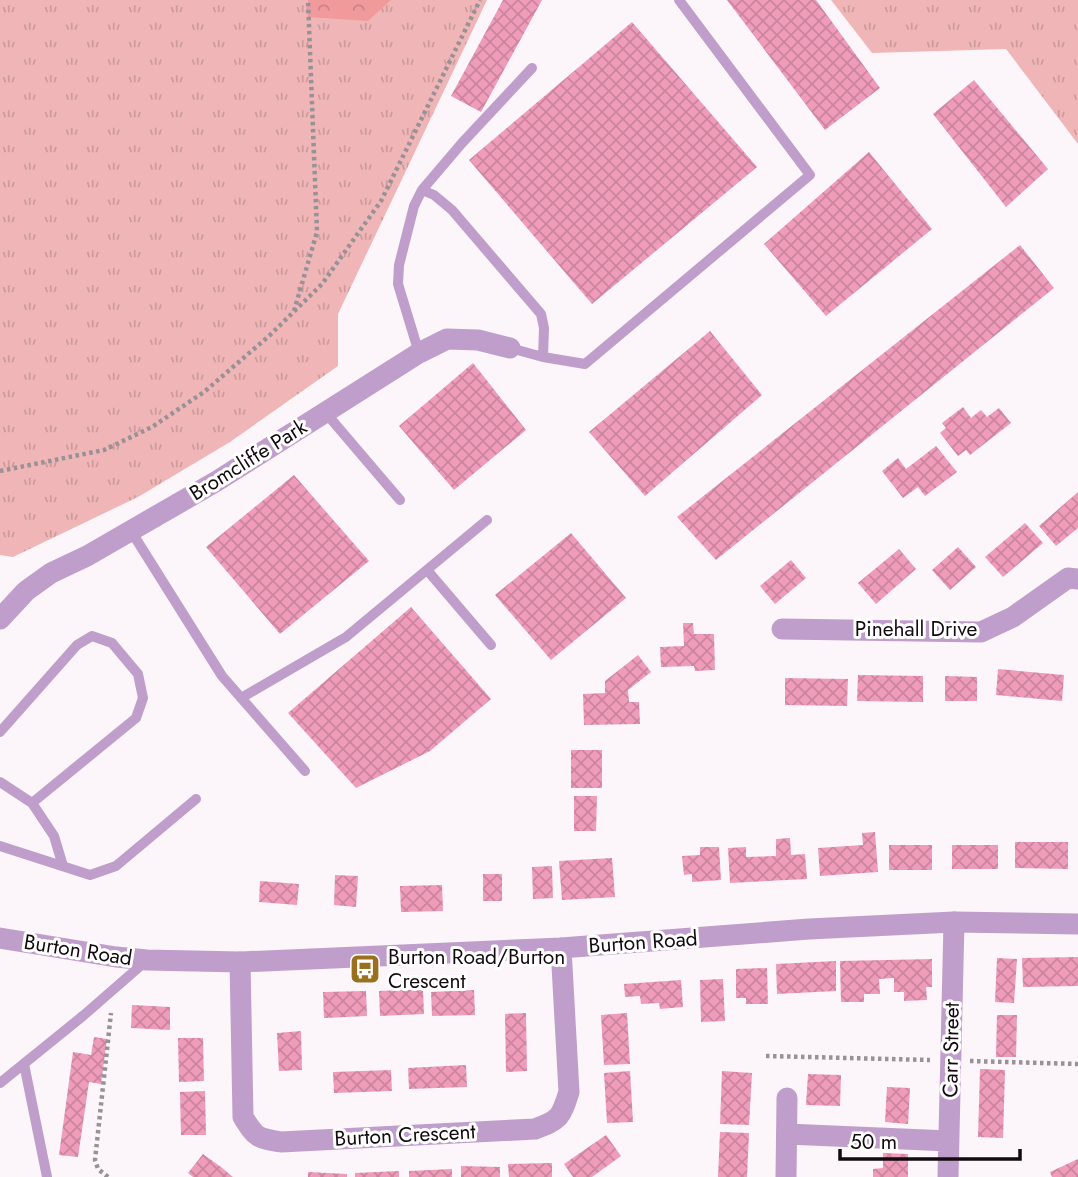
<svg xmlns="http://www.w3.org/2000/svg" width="1078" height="1177" viewBox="0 0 1078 1177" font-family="Jost,sans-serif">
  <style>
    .grass { fill: url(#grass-tufts) }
    .forest { fill: url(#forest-crowns) }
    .building { fill: url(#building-cross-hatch) }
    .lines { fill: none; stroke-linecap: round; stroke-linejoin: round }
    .path { stroke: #989196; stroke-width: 4.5; stroke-dasharray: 3.5 3.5; stroke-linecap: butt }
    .service { stroke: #c09ecb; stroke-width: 10 }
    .minor { stroke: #c09ecb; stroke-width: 21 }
    .tertiary { stroke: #c09ecb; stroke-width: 21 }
    .labels { text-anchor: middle; stroke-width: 6; stroke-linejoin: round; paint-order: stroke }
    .street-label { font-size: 21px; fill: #130a10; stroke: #fff }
    .poi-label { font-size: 21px; fill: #130a10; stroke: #fff; text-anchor: start }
  </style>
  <defs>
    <pattern id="grass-tufts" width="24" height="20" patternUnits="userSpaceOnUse" patternTransform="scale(1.75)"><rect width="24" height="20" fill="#f0b6b7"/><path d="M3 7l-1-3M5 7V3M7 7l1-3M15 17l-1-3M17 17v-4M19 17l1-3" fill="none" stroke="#cd9b9c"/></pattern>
    <pattern id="forest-crowns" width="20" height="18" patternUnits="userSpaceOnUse" patternTransform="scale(1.75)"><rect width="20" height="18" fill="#f09a9c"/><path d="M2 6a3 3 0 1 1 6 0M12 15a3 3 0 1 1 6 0" fill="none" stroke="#cd8385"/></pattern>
    <pattern id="building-cross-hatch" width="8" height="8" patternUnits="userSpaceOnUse" patternTransform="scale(1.75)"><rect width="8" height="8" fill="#ef9cb9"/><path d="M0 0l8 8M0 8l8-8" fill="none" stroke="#cc859e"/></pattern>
  </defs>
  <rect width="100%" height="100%" fill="#fcf6fa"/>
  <!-- grass -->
  <path class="grass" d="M0,0H487L338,314V366L230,442L138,497L13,557L0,555Z
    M831,0H1078V144L1006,49L872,53Z"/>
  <!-- forest -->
  <path class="forest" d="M308,0H391L368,21L308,17Z"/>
  <!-- building -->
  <path class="building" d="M503,0H542L481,112L451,96Z
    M727,0H816L880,88L825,130Z
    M632,22L757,167L592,304L469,160Z
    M974,80L1048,169L1006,207L933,114Z
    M869,152L932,229L826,316L764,244Z
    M1020,245L1054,288L716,560L677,517Z
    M710,331L762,395L645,496L589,432Z
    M473,363L526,430L454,490L399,426Z
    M963,407L971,418L981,410L987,417L999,408L1011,423L970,455L966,450L958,456L940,433L946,428L942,423Z
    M936,446L957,472L925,496L918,487L903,498L882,471L898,458L906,469Z
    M294,475L369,561L280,634L206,547Z
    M1078,492V528L1056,546L1039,526Z
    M1025,523L1043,543L1003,577L985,557Z
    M571,533L626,598L551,660L495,595Z
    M958,547L976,567L950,590L932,570Z
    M899,549L916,569L876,604L858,583Z
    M791,560L806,578L775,604L760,586Z
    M411,607L491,699L430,751L356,788L288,713Z
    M683,623H693L694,634H714L715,670L695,671L694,666L661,667L660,647L684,646Z
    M638,655L651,672L628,690L629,702H639L640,724L584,725L583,694L605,693V681Z
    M998,669L1064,675L1062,701L996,695Z
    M858,675L923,676V702L857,701Z
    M945,676L977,677V701H945Z
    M785,678L848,679L847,706L785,705Z
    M571,750H602V788H571Z
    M574,796H597L596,831H574Z
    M875,832L878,872L820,876L818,848L863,845L862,833Z
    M790,838L791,855L805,854L807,879L730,883L728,848L746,847V857L776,856V839Z
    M1015,842H1068V869L1015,868Z
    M889,845H932V870H889Z
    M952,845H998V869H952Z
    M700,847H719L721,880L692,882V874L684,875L682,856L700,855Z
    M612,858L615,897L562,900L559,861Z
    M552,866L553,898L533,899L532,867Z
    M483,874H502V901H483Z
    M335,875L358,876L356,907L334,905Z
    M260,881L299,884L297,905L259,902Z
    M442,885L443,911L401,912L400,886Z
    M1078,957V986L1023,987L1022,958Z
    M997,958L1017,959L1014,1003L995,1002Z
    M932,959V987H926L927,1000L904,1001V992H894V978L879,979L880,994H864V1002H841L840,961Z
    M836,961V991L777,994L776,964Z
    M767,968L768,1004H746V998H736V969Z
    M723,979L725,1021L701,1022L700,980Z
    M681,980L683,1007L660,1009L659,1003L641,1004L640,996L625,997L624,984Z
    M401,990H423L424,1014L380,1016L379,991Z
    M474,990L475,1015L432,1016L431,992Z
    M366,991L367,1016L324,1018L323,992Z
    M132,1005L170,1007V1030L131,1028Z
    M526,1013L527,1071L506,1072L505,1014Z
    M627,1013L630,1064L604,1065L601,1015Z
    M997,1015H1017L1016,1057H996Z
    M301,1031L302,1070L279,1071L277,1033Z
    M94,1037L107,1039L101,1084L89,1082L78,1157L59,1155L73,1052L91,1055Z
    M178,1038H203L204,1081L179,1082Z
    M466,1065L467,1087L409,1089L408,1068Z
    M980,1069L1005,1070L1003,1138L978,1137Z
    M391,1070L392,1091L334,1093L333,1072Z
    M630,1071L633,1122L607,1123L604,1073Z
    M722,1071L752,1073L749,1125L720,1124Z
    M808,1074L841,1075L840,1106L806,1105Z
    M887,1087L910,1088L908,1124L885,1122Z
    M205,1091L206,1135H181L180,1092Z
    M720,1132L749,1133L747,1177H718Z
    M606,1135L621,1156L592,1177H573L564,1164Z
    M883,1153L908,1154V1177H873V1169L883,1168Z
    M203,1154L221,1167L233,1177H193L188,1173Z
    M1078,1159V1177H1052L1050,1172Z
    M552,1163V1177H509L508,1164Z
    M461,1166L500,1167V1177H461Z
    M452,1169V1177H409V1171Z
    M399,1171V1177H355V1173Z
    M308,1172L347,1174V1177H308Z"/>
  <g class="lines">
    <!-- path -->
    <path class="path" d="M294,311L317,232L308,0
      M0,471L104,450L152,427L204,392L269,336L322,284L381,201L480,0
      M766,1056L930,1060
      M970,1061L1078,1064
      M108,1177L98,1169L95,1160L111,1013"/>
    <!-- service -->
    <path class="service" d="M422,190L434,195L452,210L541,314L544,328L543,357
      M510,348L543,357L585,364L810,175L679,0
      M419,353L398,284L399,265L414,206L422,190L462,143L532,68
      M325,412L400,500
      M131,531L222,676L305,771
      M427,570L491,645
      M241,698L346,637L487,520
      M0,732L77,645L92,636L112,643L138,674L143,698L136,718L32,803L54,836L63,866
      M0,782L32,803
      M0,846L90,875L116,866L196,799
      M24,1064L47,1177
      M0,1083L84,1015L146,961"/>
    <!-- minor -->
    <path class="minor" d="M0,619L26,591L51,573L87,556L217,481L419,353L447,339L478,340L510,348
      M782,629L981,632L1013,617L1068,578L1078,579
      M240,962L243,1117C256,1138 257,1138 281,1142L535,1129C560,1120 561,1117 569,1092L561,948
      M787,1134L949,1141
      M786,1177L787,1098
      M948,1177L954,922"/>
    <!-- tertiary -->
    <path class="tertiary" d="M0,938L116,957L147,960L240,962L561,948L809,929L954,922L1078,924"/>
  </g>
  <!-- icons -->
  <defs>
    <g id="bus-square" transform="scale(1.575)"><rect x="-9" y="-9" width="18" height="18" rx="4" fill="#9a701e" stroke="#fff"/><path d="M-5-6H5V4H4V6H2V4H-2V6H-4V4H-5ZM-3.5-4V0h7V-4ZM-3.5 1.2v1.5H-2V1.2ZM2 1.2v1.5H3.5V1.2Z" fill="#fff"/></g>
  </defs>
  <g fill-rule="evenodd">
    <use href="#bus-square" x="365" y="969"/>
  </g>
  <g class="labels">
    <!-- street labels -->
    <g class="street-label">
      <text transform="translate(248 460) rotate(-32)" y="7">Bromcliffe Park</text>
      <text x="916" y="636">Pinehall Drive</text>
      <text transform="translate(643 942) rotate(-4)" y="7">Burton Road</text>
      <text transform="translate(78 950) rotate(9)" y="7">Burton Road</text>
      <text transform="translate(951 1050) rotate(-89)" y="7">Carr Street</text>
      <text transform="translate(405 1135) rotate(-3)" y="7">Burton Crescent</text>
    </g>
    <!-- poi labels -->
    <g class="poi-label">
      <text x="388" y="964">Burton Road/Burton<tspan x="388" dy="24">Crescent</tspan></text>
    </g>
  </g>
  <!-- scale -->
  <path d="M840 1149v10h180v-10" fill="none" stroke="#130a10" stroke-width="3.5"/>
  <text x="850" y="1149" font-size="21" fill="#130a10" stroke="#ffffff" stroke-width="5" paint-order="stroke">50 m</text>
</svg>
